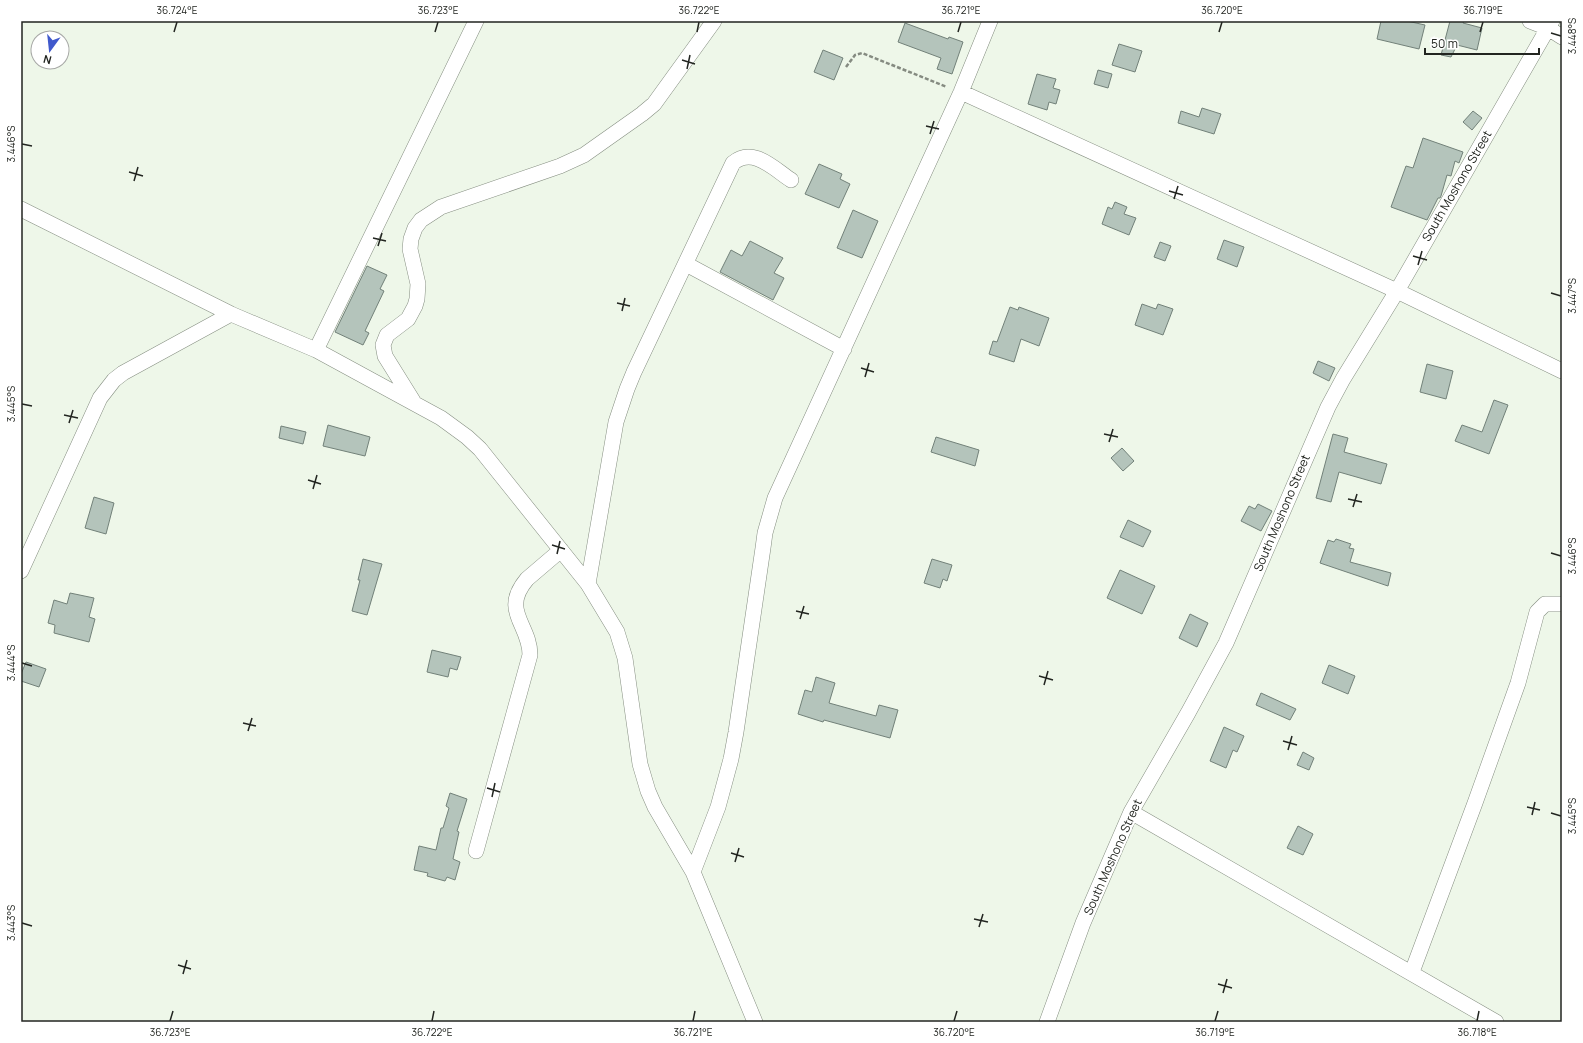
<svg xmlns="http://www.w3.org/2000/svg" width="1583" height="1043" viewBox="0 0 1583 1043" font-family="Manrope,sans-serif">
  <style>
    .building { fill: #b4c4bb; stroke: #728179 }
    .lines { fill: none; stroke-linecap: round; stroke-linejoin: round }
    .minor-casing { stroke: #858e81; stroke-width: 16 }
    .path { stroke: #858b81; stroke-width: 2.5; stroke-dasharray: 4 2; stroke-linecap: butt }
    .minor { stroke: #fff; stroke-width: 15 }
    .ticks { fill: none; stroke: #222520; stroke-width: 1.5 }
    .labels { text-anchor: middle; stroke-width: 4; stroke-linejoin: round; paint-order: stroke }
    .street-label { font-size: 12px; fill: #222520; stroke: #fff }
    .neatline { fill: none; stroke: #222520; stroke-width: 1.5 }
    .ticks-label { font-size: 10px; text-anchor: middle; fill: #222520 }
  </style>
  <rect width="100%" height="100%" fill="#eef7e9"/>
  <!-- building -->
  <path class="building" d="M1381,21H1407L1425,25L1419,49L1377,39Z
    M1450,21H1464L1463,23L1482,28L1477,50L1457,45L1451,57L1441,55Z
    M905,23L948,39L949,37L963,42L952,74L937,69L941,58L898,42Z
    M1119,44L1142,51L1135,72L1112,65Z
    M823,50L843,58L834,80L814,72Z
    M1098,70L1112,74L1108,88L1094,84Z
    M1037,74L1056,79L1053,88L1060,90L1056,104L1049,102L1047,110L1028,104Z
    M1202,108L1221,114L1214,134L1178,123L1181,111L1199,117Z
    M1473,111L1482,118L1472,130L1463,122Z
    M1423,138L1463,152L1459,163L1455,161L1451,176L1447,175L1441,196L1440,198H1438L1427,220L1391,207L1406,166L1413,168Z
    M819,164L842,174L840,179L850,184L839,208L805,194Z
    M1115,202L1127,207L1124,214L1136,218L1129,235L1102,224L1108,207L1112,209Z
    M853,210L878,221L862,258L837,248Z
    M1224,240L1244,247L1237,267L1217,259Z
    M750,241L783,258L774,273L784,278L773,300L720,272L731,250L742,256Z
    M1160,242L1171,246L1165,261L1154,257Z
    M367,266L387,275L380,289L384,291L365,331L369,333L363,345L335,332Z
    M1142,304L1156,309L1158,304L1173,309L1163,335L1135,325Z
    M1010,307L1018,310L1019,307L1049,318L1039,346L1021,339L1014,362L989,354L993,341L997,342Z
    M1318,361L1335,368L1329,381L1313,373Z
    M1427,364L1453,371L1446,399L1420,392Z
    M1494,400L1508,405L1489,454L1455,441L1462,425L1482,432Z
    M328,425L370,437L365,456L323,446Z
    M281,426L306,432L303,444L279,438Z
    M1333,434L1348,438L1344,452L1387,464L1381,484L1339,472L1331,502L1316,498Z
    M936,437L979,450L975,466L931,452Z
    M1122,448L1134,461L1123,471L1111,458Z
    M94,497L114,503L106,534L85,528Z
    M1258,504L1272,511L1261,531L1241,521L1249,506L1255,509Z
    M1128,520L1151,531L1143,547L1120,537Z
    M1336,539L1351,544L1349,548L1354,549L1350,562L1391,573L1388,586L1320,563L1328,540L1334,542Z
    M363,559L382,564L367,615L352,611L360,580H358Z
    M932,559L952,565L947,581L943,579L940,588L924,583Z
    M1120,570L1155,586L1142,614L1107,598Z
    M70,593L94,598L89,617L95,619L89,642L54,633L55,625L48,623L54,600L67,604Z
    M1190,614L1208,623L1197,647L1179,638Z
    M432,650L461,657L457,670L450,668L448,677L427,672Z
    M26,662L46,669L39,687L21,681V674Z
    M1329,665L1355,676L1348,694L1322,683Z
    M816,677L835,683L829,703L876,716L879,705L898,710L890,738L824,720L823,722L798,714L805,690L812,692Z
    M1261,693L1296,709L1290,720L1256,705Z
    M1224,727L1244,736L1237,752L1233,750L1226,768L1210,761Z
    M1303,752L1314,758L1309,770L1297,765Z
    M450,793L467,799L457,831L459,832L453,859L460,862L455,880L447,877L445,881L427,876L428,873L414,870L419,846L436,850L441,828H443L449,808L446,806Z
    M1298,826L1313,834L1303,855L1287,848Z"/>
  <g class="lines">
    <!-- minor casing -->
    <g class="minor-casing">
      <path id="minor" d="M1530,21L1548,28L1562,37
        M961,92L1397,291L1562,371
        M21,209L231,314L316,350L441,418L467,437L480,449L588,584L617,632L625,658L640,764L648,791L655,807L693,872L755,1022
        M686,264L844,349
        M316,350L476,21
        M413,401L385,356L383,345L387,335L408,319L415,306L417,299L418,284L410,249L411,239L415,228L421,220L441,207L560,166L584,155L642,114L654,104L714,21
        M21,571L100,398L114,380L123,373L231,314
        M588,584L616,422L627,389L634,372L733,163C753,146 774,169 791,180
        M1131,812L1496,1022
        M476,851L530,655C530,624 500,611 527,579L561,550
        M693,872L718,807L731,759L736,732L763,548L765,533L775,498L961,92L990,21
        M1412,972L1475,803L1518,683L1537,612L1545,604H1562
        M1047,1022L1083,923L1131,812L1188,713L1226,643L1328,407L1343,379L1397,291L1552,21"/>
    </g>
    <!-- path -->
    <path class="path" d="M846,67L855,55L862,53L947,87"/>
    <!-- minor -->
    <use href="#minor" class="minor"/>
  </g>
  <!-- ticks -->
  <path class="ticks" d="M174,32L177,22M435,32L438,22M697,32L699,22M958,32L961,22M1219,32L1222,22M1480,32L1483,22M1551,33L1561,36M682,60L695,64M687,69L690,55M926,126L939,129M930,134L934,121M22,144L32,146M129,172L143,176M134,181L138,167M1169,191L1183,195M1174,199L1178,186M373,238L386,241M378,246L382,233M1413,256L1427,260M1418,265L1422,251M1551,293L1561,296M617,303L630,306M622,311L625,298M861,368L874,372M865,377L869,363M22,404L32,406M64,415L78,418M69,423L73,410M1104,434L1118,437M1109,442L1113,429M308,480L321,484M313,489L317,475M1348,499L1362,502M1353,507L1357,494M552,545L565,549M1551,553L1561,556M557,554L560,541M796,611L809,614M800,619L804,606M22,663L32,666M1039,676L1053,680M1044,685L1048,671M243,723L256,726M248,731L252,718M1283,741L1297,745M1288,750L1292,736M487,788L500,792M492,797L495,783M1527,807L1540,810M1551,813L1561,816M1532,815L1535,802M731,853L744,857M735,862L739,848M974,919L988,922M22,923L32,926M979,927L983,914M178,965L191,969M183,974L187,960M1218,984L1232,988M1223,993L1227,979M170,1021L173,1011M432,1021L434,1011M693,1021L695,1011M954,1021L957,1011M1215,1021L1218,1011M1477,1021L1479,1011"/>
  <g class="labels">
    <!-- street labels -->
    <g class="street-label">
      <text transform="translate(1457 186) rotate(-60)" y="4">South Moshono Street</text>
      <text transform="translate(1282 513) rotate(-67)" y="4">South Moshono Street</text>
      <text transform="translate(1113 857) rotate(-66)" y="4">South Moshono Street</text>
    </g>
  </g>
  <!-- border -->
  <rect width="1583" height="1043" fill="none" stroke="#ffffff" stroke-width="44"/>
  <!-- north arrow -->
  <g transform="translate(50 50) rotate(195)"><circle r="19" fill="#ffffff" stroke="#a7a8a6"/>
  <path d="M0-3L7 15L0 10L-7 15Z" fill="#4059cc"/>
  <text y="-6" font-size="11" font-weight="bold" text-anchor="middle" fill="#222520">N</text>
  </g>
  <!-- scale -->
  <path d="M1425 48v6h114v-6" fill="none" stroke="#222520" stroke-width="2"/>
  <text x="1431" y="48" font-size="12" fill="#222520" stroke="#ffffff" stroke-width="3" paint-order="stroke">50 m</text>
  <rect x="22" y="22" width="1539" height="999" class="neatline"/>
  <g class="ticks-label">
    <text x="177" y="14">36.724°E</text>
    <text x="438" y="14">36.723°E</text>
    <text x="699" y="14">36.722°E</text>
    <text x="961" y="14">36.721°E</text>
    <text x="1222" y="14">36.720°E</text>
    <text x="1483" y="14">36.719°E</text>
    <text transform="translate(1572 36) rotate(-90)" y="4">3.448°S</text>
    <text transform="translate(11 144) rotate(-90)" y="4">3.446°S</text>
    <text transform="translate(1572 296) rotate(-90)" y="4">3.447°S</text>
    <text transform="translate(11 404) rotate(-90)" y="4">3.445°S</text>
    <text transform="translate(1572 556) rotate(-90)" y="4">3.446°S</text>
    <text transform="translate(11 663) rotate(-90)" y="4">3.444°S</text>
    <text transform="translate(1572 816) rotate(-90)" y="4">3.445°S</text>
    <text transform="translate(11 923) rotate(-90)" y="4">3.443°S</text>
    <text x="170" y="1036">36.723°E</text>
    <text x="432" y="1036">36.722°E</text>
    <text x="693" y="1036">36.721°E</text>
    <text x="954" y="1036">36.720°E</text>
    <text x="1215" y="1036">36.719°E</text>
    <text x="1477" y="1036">36.718°E</text>
  </g>
</svg>
